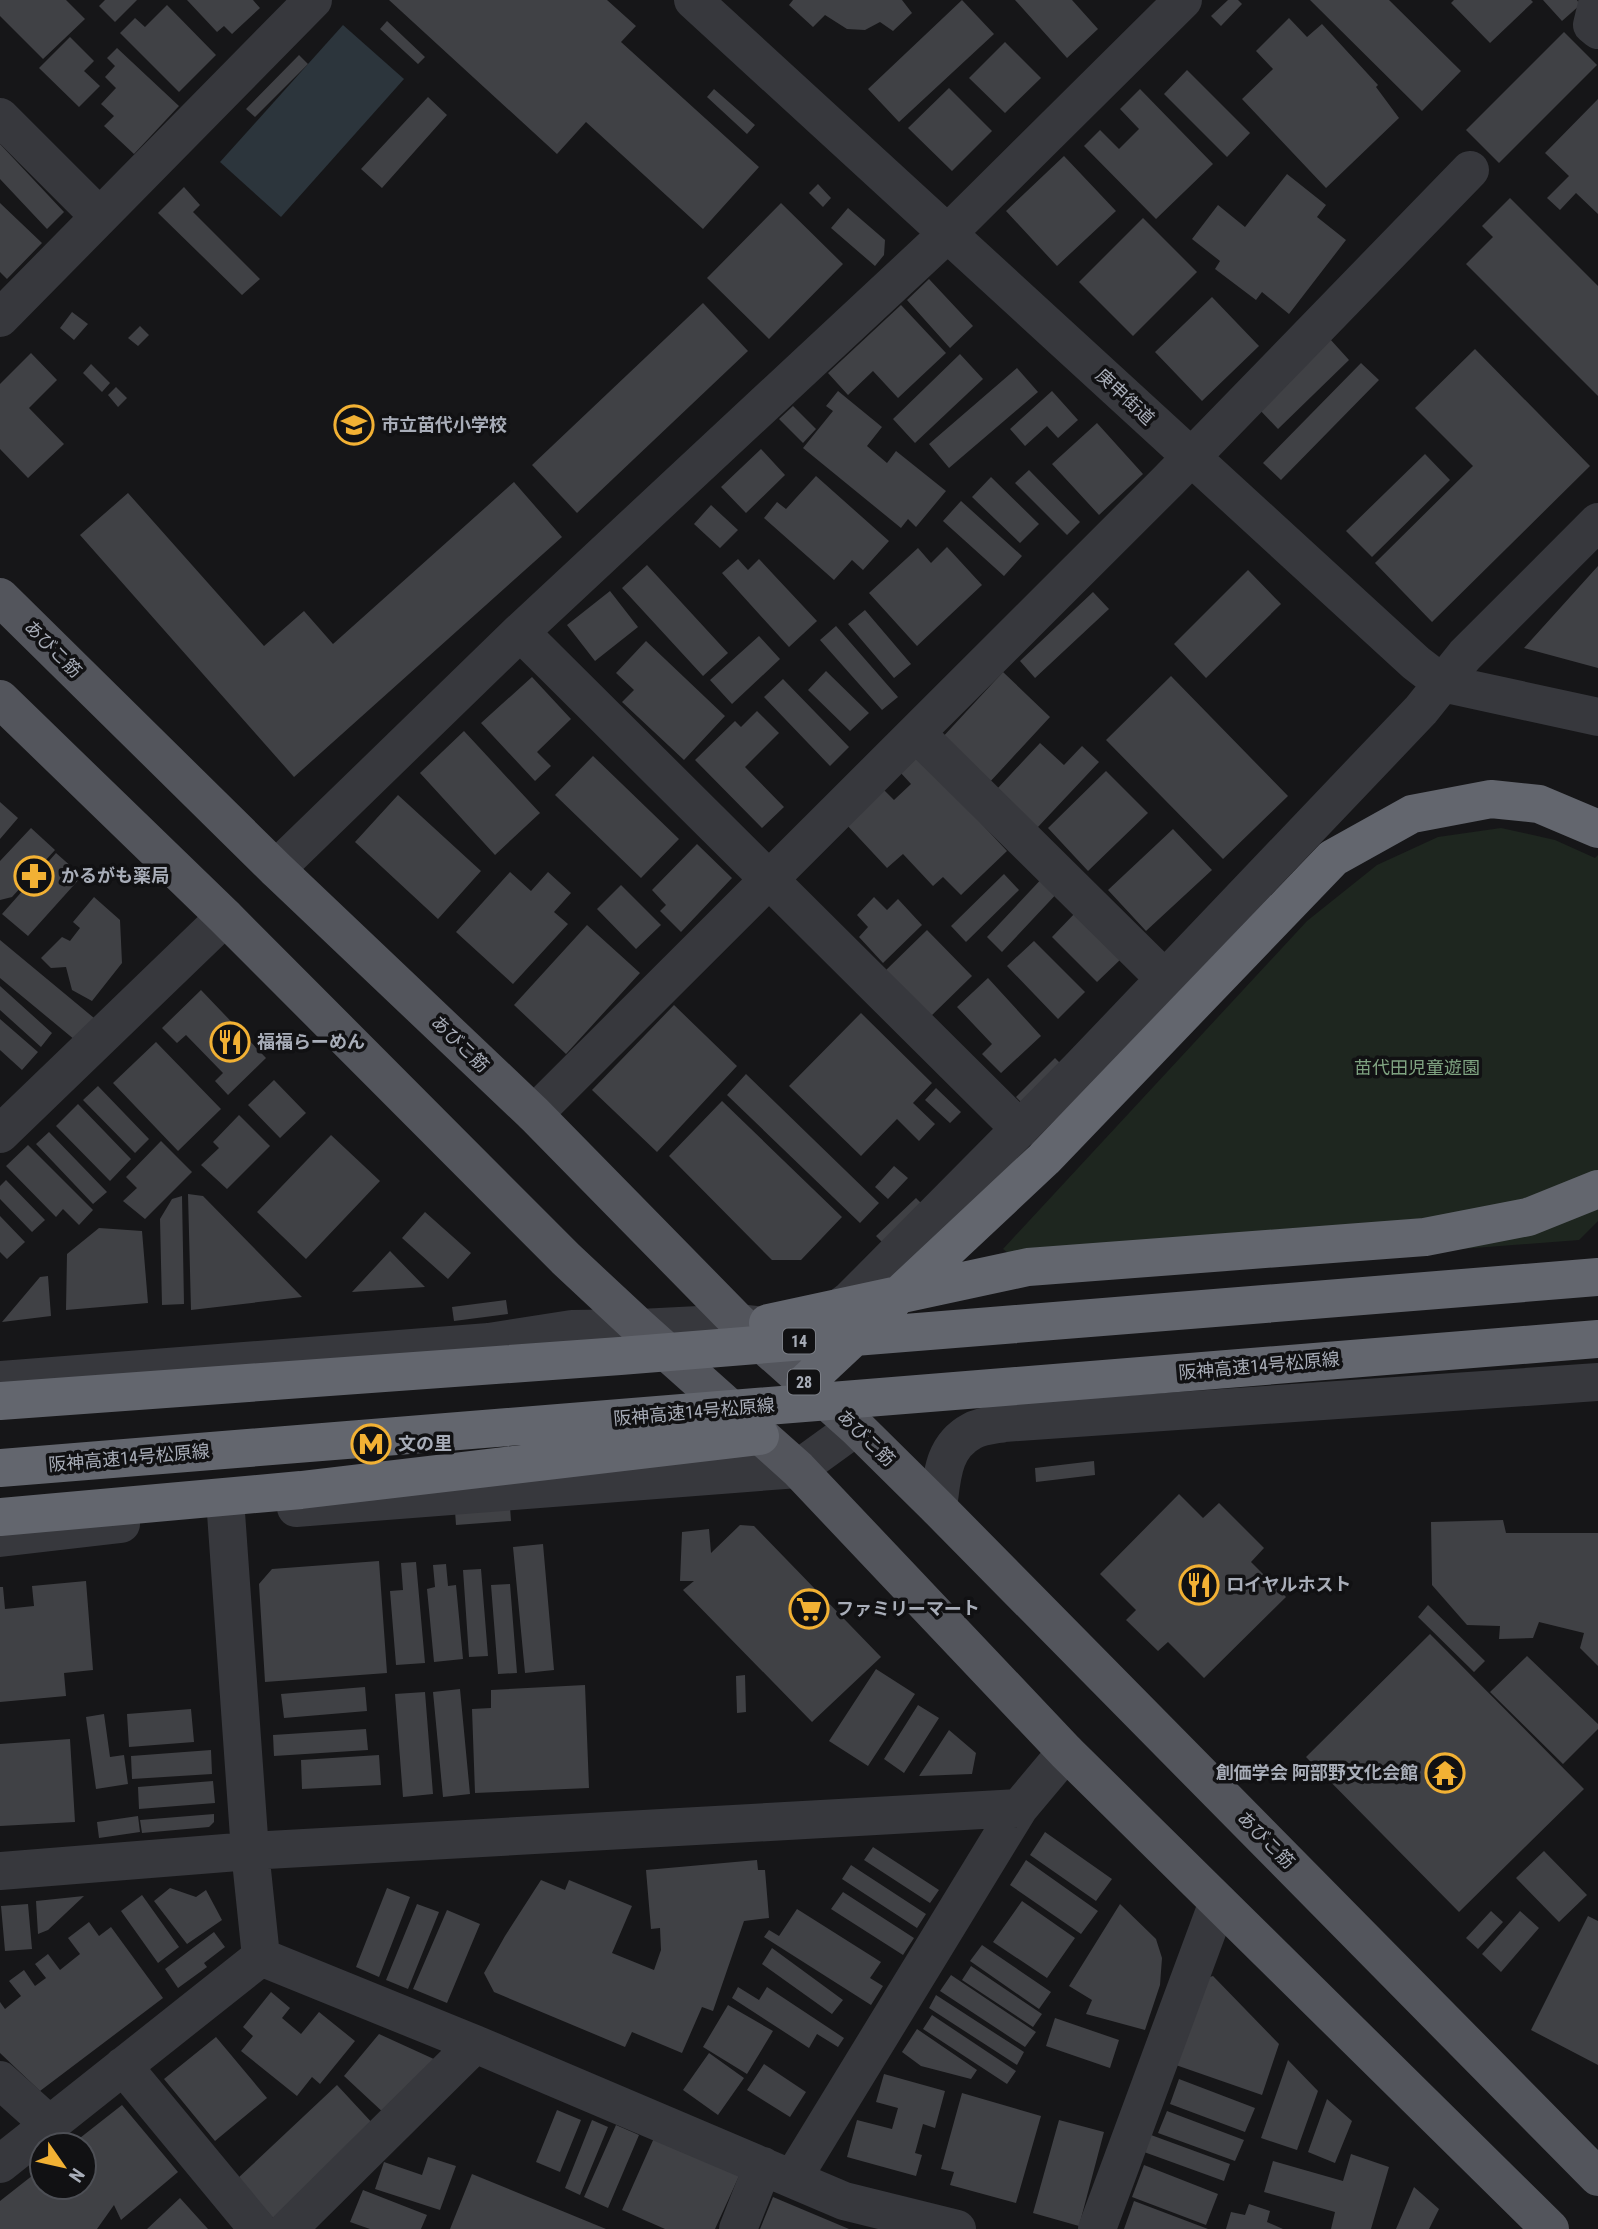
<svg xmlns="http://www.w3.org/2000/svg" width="1598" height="2229" viewBox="0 0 1598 2229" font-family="'Roboto Condensed','Noto Sans JP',sans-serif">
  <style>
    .green { fill: #1e261f }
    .water { fill: #2c353c }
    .building { fill: #404145 }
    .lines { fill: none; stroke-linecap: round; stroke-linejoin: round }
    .minor { stroke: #37383d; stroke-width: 38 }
    .major { stroke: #53555c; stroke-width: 38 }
    .highway { stroke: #63666e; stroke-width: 38 }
    .labels { text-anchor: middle; stroke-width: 7; stroke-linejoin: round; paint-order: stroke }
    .shield { fill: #111113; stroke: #7b7e86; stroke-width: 2 }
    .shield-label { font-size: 16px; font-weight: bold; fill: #a8adb8 }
    .street-label { font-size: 18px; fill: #a8adb8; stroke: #111113 }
    .poi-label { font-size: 18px; font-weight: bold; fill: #a8adb8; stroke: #111113; text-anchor: start }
    .park-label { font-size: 18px; fill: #7fa381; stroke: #111113 }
  </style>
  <rect width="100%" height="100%" fill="#161618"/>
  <!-- green -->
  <path class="green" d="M1501,828L1555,840L1595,858L1598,855V1221L1579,1240L1045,1281L1003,1249L1307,921L1377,865L1438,837Z"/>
  <!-- water -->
  <path class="water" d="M343,25L404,79L281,217L220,162Z"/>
  <!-- building -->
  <path class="building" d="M0,0H66L85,19L43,59L0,16Z
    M105,0H137L115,22L99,6Z
    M187,0H253L260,8L232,34L224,26L217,32Z
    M389,0H607L636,26L621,42L759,167L703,229L586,122L557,154Z
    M793,0H902L912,13L893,31L880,22L865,30L847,29L825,15L813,27L789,5Z
    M962,0L994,34L899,122L868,89Z
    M1015,0H1072L1098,29L1067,58Z
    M1228,0H1238L1242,4L1221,26L1211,16Z
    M1310,0H1389L1461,71L1422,111Z
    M1454,0H1531L1533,2L1490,43L1451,3Z
    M1543,0H1577L1580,5L1562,21Z
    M167,5L216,55L179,92L120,33L135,18L145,27Z
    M1289,18L1307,37L1322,24L1378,85L1376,87L1399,118L1326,188L1242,99L1273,69L1256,51Z
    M387,21L425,57L418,64L380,29Z
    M1564,32L1597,65L1499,163L1466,130Z
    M70,37L94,61L84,71L100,86L79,107L39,68Z
    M1005,42L1041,78L1005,113L969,78Z
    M117,48L179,106L134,154L104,126L114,116L101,104L116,88L105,77L115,66L107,58Z
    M299,55L308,64L255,117L246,109Z
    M1187,70L1250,133L1227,157L1164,94Z
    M949,88L992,131L952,171L908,128Z
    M714,89L755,125L747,134L707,97Z
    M1140,89L1213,164L1156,219L1084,146L1100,130L1119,149L1139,129L1120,109Z
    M428,97L447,115L382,188L361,169Z
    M1598,99V214L1576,193L1560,210L1547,198L1569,176L1545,153Z
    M0,144L64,212L47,229L0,179Z
    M1064,156L1116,211L1057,266L1006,211Z
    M1287,174L1326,205L1317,217L1346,240L1289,314L1262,292L1256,300L1215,269L1220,261L1192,239L1218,205L1245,227Z
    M818,184L831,198L823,207L809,193Z
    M184,187L200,205L193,212L260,279L242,295L158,213Z
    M1510,198L1598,286V396L1466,264L1493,237L1482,226Z
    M0,203L42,243L7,279L0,272Z
    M781,203L843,264L769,339L707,278Z
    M848,208L885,240L884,255L875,266L831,228Z
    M1143,218L1197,272L1133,336L1079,282Z
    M929,279L973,326L950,348L907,300Z
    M1212,297L1259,346L1202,401L1155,352Z
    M703,303L748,351L577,513L532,465Z
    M901,305L946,353L898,398L873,371L848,395L828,373Z
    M72,312L88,324L74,340L60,328Z
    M140,326L149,335L138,346L128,338Z
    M1330,339L1349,360L1278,429L1258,408Z
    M1475,349L1590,466L1432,622L1375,563L1473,466L1415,408Z
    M31,353L57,380L29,408L64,444L28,478L0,449V384Z
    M960,354L983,379L915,443L893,419Z
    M1361,363L1379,380L1281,480L1263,463Z
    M91,364L110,383L102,392L83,373Z
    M1017,368L1038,392L949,468L929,444Z
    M116,387L127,398L118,407L108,395Z
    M838,391L882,427L867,446L887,463L896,451L946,491L916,527L908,519L901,528L803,448L833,411L826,406Z
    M1052,391L1078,420L1058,438L1047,426L1025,446L1010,429Z
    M793,406L816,429L803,443L779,419Z
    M1097,423L1143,474L1099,515L1052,464Z
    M761,449L785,475L746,513L721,487Z
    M1425,454L1450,480L1372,557L1346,531Z
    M1029,470L1080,522L1067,535L1015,483Z
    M816,476L889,541L863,570L852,560L834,580L764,518L777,502L786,509Z
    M991,477L1039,524L1020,543L972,497Z
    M514,482L562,537L294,777L80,535L128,493L264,646L304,611L333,644Z
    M961,501L1022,556L1004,576L943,521Z
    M711,505L738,530L720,548L694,524Z
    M947,547L982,585L917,646L869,593L918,548L931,563Z
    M738,559L748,570L759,559L817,621L789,647L722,573Z
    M647,565L728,653L703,676L622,588Z
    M1598,566V668L1524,648Z
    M1248,570L1281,604L1206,678L1174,644Z
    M610,591L638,627L595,661L567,625Z
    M1093,592L1109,609L1035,678L1020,661Z
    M865,610L911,664L894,678L848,624Z
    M836,626L898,697L882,710L820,640Z
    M759,636L780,659L732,704L710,680Z
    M646,641L725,716L684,760L622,702L634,690L616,673Z
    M826,671L869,713L850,731L808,690Z
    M1003,672L1050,717L988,784L940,740Z
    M1171,676L1288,796L1223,859L1106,740Z
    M532,677L571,719L537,752L551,766L535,781L481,723Z
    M783,679L849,747L830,766L764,697Z
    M757,711L779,733L745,767L784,807L762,828L695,760L735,721L741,727Z
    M464,731L540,813L495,855L420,773Z
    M1040,743L1064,765L1082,746L1099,762L1037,828L997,789Z
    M593,756L679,839L641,878L555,795Z
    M918,756L1007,851L961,895L943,877L933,886L903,854L887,868L845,823L882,788L894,800L911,784L900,772Z
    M1106,771L1148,813L1088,871L1048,828Z
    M398,795L481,871L438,919L355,842Z
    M0,802L18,818L0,839Z
    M31,828L55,850L12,897L0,900V861Z
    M1173,829L1212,870L1146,931L1108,890Z
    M697,844L732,878L681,932L660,911L666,905L652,890Z
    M56,853L82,876L28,936L2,914Z
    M510,872L531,891L548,872L571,893L554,912L568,924L513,984L456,932Z
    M1004,874L1019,890L966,942L951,926Z
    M1046,874L1062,888L1002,952L987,937Z
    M621,885L661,925L636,949L597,909Z
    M94,897L120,920L122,963L92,1001L72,990L66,967L51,968L41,958L62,937L70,941L80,928L73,922Z
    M874,897L887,910L898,899L922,925L883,963L859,937L868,927L857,915Z
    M1077,911L1122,958L1097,982L1052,937Z
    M587,925L640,973L566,1054L514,1005Z
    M927,930L972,976L929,1018L884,972Z
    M0,940L94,1018L75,1040L0,978Z
    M1034,941L1085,992L1058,1019L1007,966Z
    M988,978L1041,1036L1001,1073L982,1054L992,1044L957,1007Z
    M0,986L52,1033L41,1047L0,1010Z
    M201,990L266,1058L228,1095L215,1081L223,1073L186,1035L177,1043L162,1028Z
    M674,1005L737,1066L657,1152L592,1090Z
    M861,1013L932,1083L913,1103L935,1124L919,1141L897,1119L861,1156L789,1086Z
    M0,1019L38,1052L22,1070L0,1050Z
    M156,1042L221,1109L178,1151L113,1083Z
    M1055,1058L1065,1068L1026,1107L1016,1097Z
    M746,1074L879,1203L860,1223L727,1095Z
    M274,1080L306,1113L280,1138L248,1105Z
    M98,1086L149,1139L135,1153L83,1100Z
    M936,1088L961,1112L950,1123L925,1100Z
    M722,1101L842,1217L801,1260H772L669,1156Z
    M78,1104L131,1159L110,1181L56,1126Z
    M239,1115L270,1146L227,1189L201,1165L219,1148L213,1142Z
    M49,1132L107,1192L93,1204L36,1144Z
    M331,1135L380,1181L306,1259L257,1212Z
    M161,1141L192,1172L145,1219L123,1201L137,1188L126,1177Z
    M28,1145L93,1210L79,1225L63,1209L56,1217L6,1166Z
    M894,1166L908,1178L888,1199L875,1187Z
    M6,1180L45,1220L32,1232L0,1199V1186Z
    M188,1194L203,1196L302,1297L191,1310Z
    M182,1196L184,1304L162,1305L160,1219L172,1199Z
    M916,1198L925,1207L887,1247L876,1236Z
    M425,1212L471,1253L448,1279L402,1238Z
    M0,1216L25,1242L7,1259L0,1252Z
    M99,1228L142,1231L148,1303L66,1310L67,1254Z
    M390,1251L425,1287L352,1292Z
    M48,1276L51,1316L2,1322L40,1277Z
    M506,1300L508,1314L454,1321L452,1307Z
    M1094,1461L1095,1475L1036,1482L1035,1468Z
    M1179,1494L1203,1518L1219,1503L1264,1548L1251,1562L1286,1597L1204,1678L1168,1642L1158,1651L1126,1620L1136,1610L1100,1574Z
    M510,1507L511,1521L456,1525L455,1511Z
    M1503,1520L1506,1533H1598V1666L1580,1648L1584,1633L1539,1622L1533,1638L1499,1639L1500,1626L1467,1625L1432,1585L1431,1522Z
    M740,1525L754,1526L881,1657L812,1722L683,1590L694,1581H680L682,1532L709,1529L711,1553Z
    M543,1544L554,1670L525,1673L513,1547Z
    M379,1561L387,1673L265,1682L259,1584L272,1569Z
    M416,1562L425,1663L396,1665L390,1591L403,1590L401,1563Z
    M446,1564L448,1586L456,1585L463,1659L434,1662L427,1589L435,1587L433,1565Z
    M481,1569L488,1656L469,1657L463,1570Z
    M86,1581L93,1670L64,1673L66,1696L0,1702V1587H3L5,1609L34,1606L32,1586Z
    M510,1584L517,1673L498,1674L491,1585Z
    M1428,1605L1485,1661L1474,1672L1418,1617Z
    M1430,1634L1584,1789L1459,1912L1306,1757Z
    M1527,1656L1598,1724V1729L1563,1764L1490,1692Z
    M876,1669L915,1694L868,1766L829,1741Z
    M745,1675L746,1712L737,1713L736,1676Z
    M585,1685L589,1788L475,1793L472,1709L491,1708V1690Z
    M365,1687L367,1711L284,1718L281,1694Z
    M460,1689L470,1794L443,1797L433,1692Z
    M425,1692L433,1794L403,1797L395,1694Z
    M918,1705L939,1718L904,1773L884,1759Z
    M191,1709L194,1742L129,1747L127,1714Z
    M104,1714L110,1757L124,1755L128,1784L96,1789L86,1717Z
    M366,1729L368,1750L274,1756L273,1735Z
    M949,1730L976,1753L972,1774L919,1776Z
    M70,1739L75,1822L0,1826V1744Z
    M211,1750L212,1774L132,1779L131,1756Z
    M379,1755L381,1785L302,1789L301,1760Z
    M213,1781L215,1803L139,1809L138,1787Z
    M214,1814V1822L209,1827L142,1833L140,1820Z
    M138,1816L140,1832L99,1838L97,1822Z
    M1045,1832L1112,1879L1096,1901L1030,1855Z
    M873,1847L939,1890L930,1903L864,1860Z
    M1544,1851L1587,1895L1559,1922L1516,1878Z
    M757,1860L758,1870H765L769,1918L744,1921L713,2011L702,2007L682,2053L632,2032L625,2047L494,1992L484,1973L505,1936L541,1880L565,1890L569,1880L632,1906L612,1953L654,1970L661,1950L660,1928L651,1929L646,1870Z
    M1026,1860L1098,1911L1081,1934L1010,1885Z
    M851,1865L926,1914L917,1928L842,1879Z
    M170,1888L196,1897L206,1890L222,1920L187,1944L154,1901Z
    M387,1888L410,1897L379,1977L356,1967Z
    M843,1892L914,1938L903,1955L831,1909Z
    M142,1895L179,1947L158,1963L121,1911Z
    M84,1896L48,1930L38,1934L36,1901Z
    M1022,1901L1075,1938L1047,1978L993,1942Z
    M28,1904L32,1949L5,1951L1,1906Z
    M417,1904L439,1912L408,1989L386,1980Z
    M1120,1904L1156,1939L1162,1958L1160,1985L1145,2030L1086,2014L1092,2000L1069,1986Z
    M797,1909L881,1962L870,1978L883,1986L871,2005L764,1937L769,1930L779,1936Z
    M447,1910L480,1924L447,2003L413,1989Z
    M1491,1911L1503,1922L1478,1949L1466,1938Z
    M1520,1911L1539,1928L1501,1972L1482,1954Z
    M1588,1916L1598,1921V2065L1531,2030Z
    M89,1922L99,1936L111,1927L163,1998L40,2091L0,2053V2002L5,2009L21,1996L9,1981L24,1970L35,1986L46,1978L35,1964L48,1954L60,1970L80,1954L68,1938Z
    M214,1932L225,1947L204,1963L207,1967L178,1988L165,1969Z
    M982,1945L1051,1992L1039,2009L970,1961Z
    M772,1948L843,2000L832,2014L762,1964Z
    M971,1966L1042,2014L1033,2027L962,1980Z
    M951,1975L1036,2032L1025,2047L940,1991Z
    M1213,1976L1279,2044L1262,2095L1170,2063L1200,1980Z
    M738,1987L759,2000L767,1987L844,2038L838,2047L817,2034L809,2048L732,1998Z
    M271,1992L290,2008L282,2018L301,2034L319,2012L355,2041L320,2084L312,2077L297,2096L241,2051L253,2036L243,2027Z
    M936,1995L1024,2052L1017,2065L929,2008Z
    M728,2005L773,2031L747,2074L703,2047Z
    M932,2015L1016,2071L1007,2084L923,2029Z
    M1055,2018L1119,2040L1110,2068L1046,2046Z
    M917,2029L977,2070L971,2079L921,2066L902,2052Z
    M379,2034L436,2060L386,2115L344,2076Z
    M216,2037L267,2098L215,2141L164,2079Z
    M709,2053L744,2078L718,2115L683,2090Z
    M1288,2060L1318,2091L1297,2150L1261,2138Z
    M764,2064L806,2092L790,2117L747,2090Z
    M884,2074L945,2091L935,2128L923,2124L915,2153L922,2155L916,2176L847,2157L857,2120L892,2129L898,2108L876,2102Z
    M1179,2079L1255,2108L1245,2132L1170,2104Z
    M337,2085L375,2126L275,2220L237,2179Z
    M962,2093L1041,2116L1016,2203L950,2185L954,2172L941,2169Z
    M1327,2099L1352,2121L1335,2163L1308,2152Z
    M122,2105L178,2172L121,2220L114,2205L97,2229H0V2201L42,2168V2187H84V2145H71Z
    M557,2110L581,2120L560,2172L536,2162Z
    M1167,2111L1244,2140L1235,2161L1158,2133Z
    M592,2120L608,2127L580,2195L565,2188Z
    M1059,2120L1104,2132L1079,2226L1033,2213Z
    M616,2125L639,2135L608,2208L584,2197Z
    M1151,2135L1230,2164L1224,2181L1144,2152Z
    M654,2138L739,2176L715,2229H665L622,2210Z
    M1351,2154L1389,2167L1371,2229H1331L1335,2212L1264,2192L1273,2161L1343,2181Z
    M428,2157L456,2166L440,2210L375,2189L384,2162L422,2175Z
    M1144,2165L1218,2194L1206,2225L1132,2197Z
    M472,2174L606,2229H450Z
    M1414,2187L1439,2209L1429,2229H1396Z
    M363,2190L427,2215L421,2229H370L350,2222Z
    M773,2197L849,2229H760Z
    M180,2198L208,2229H147Z
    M1134,2201L1208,2229H1124Z
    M1249,2204L1270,2211L1267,2222L1283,2229H1226L1231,2212L1245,2215Z"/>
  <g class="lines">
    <!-- minor -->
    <path class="minor" d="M693,0L1416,663L1442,683L1598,717
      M1598,0L1592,25L1598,30
      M0,117L99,216
      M0,318L313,0
      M520,632L1020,1129
      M916,733L1165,979
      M276,869L520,632L947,234L1183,0
      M534,1114L1169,480L1470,170
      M0,1134L225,917
      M829,1316L851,1299L1079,1069L1421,710L1465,655L1598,522
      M0,1380L489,1342L572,1329L640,1328L739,1323L765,1326
      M296,1508L798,1469L856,1427
      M938,1508C942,1478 942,1447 972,1431C981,1426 994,1425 1004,1423L1598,1382
      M226,1513L250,1851L261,1957
      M0,1538L121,1524
      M0,1871L250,1851L1019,1808
      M261,1957L475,2044L844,2201L957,2229
      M123,2066L258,2229
      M0,2080L50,2125
      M0,2164L261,1957
      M793,2178L1019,1808L1066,1752
      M288,2229L475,2044
      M738,2229L763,2166
      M1097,2229L1218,1902"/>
    <!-- major -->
    <path class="major" d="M0,597L276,869L534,1114L739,1323L856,1427L938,1508L1598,2177
      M0,699L225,917L566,1259L640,1328L798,1469L1066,1752L1550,2229"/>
    <!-- highway -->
    <path class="highway" d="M768,1323L1028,1267L1425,1237L1528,1217L1598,1189
      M805,1383L1044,1159L1333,858L1412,814L1491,799L1539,804L1598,829
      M0,1401L620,1356L1598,1277
      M0,1468L1598,1339
      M0,1517L301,1490L760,1436"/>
  </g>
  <!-- icons -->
  <defs>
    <g id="school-ring" transform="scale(2.0125)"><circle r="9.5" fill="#111113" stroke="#f2b134" stroke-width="1.5"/><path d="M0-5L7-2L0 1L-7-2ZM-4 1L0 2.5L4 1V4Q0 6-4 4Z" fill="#f2b134"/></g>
    <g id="pharmacy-ring" transform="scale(2.0125)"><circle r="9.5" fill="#111113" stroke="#f2b134" stroke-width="1.5"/><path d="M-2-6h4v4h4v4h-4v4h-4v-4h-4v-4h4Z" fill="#f2b134"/></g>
    <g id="restaurant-ring" transform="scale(2.0125)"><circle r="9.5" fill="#111113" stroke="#f2b134" stroke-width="1.5"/><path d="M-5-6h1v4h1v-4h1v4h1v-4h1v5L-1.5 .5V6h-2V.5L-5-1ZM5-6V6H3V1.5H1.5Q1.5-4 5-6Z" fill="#f2b134"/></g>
    <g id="metro-ring" transform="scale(2.0125)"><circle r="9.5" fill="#111113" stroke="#f2b134" stroke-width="1.5"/><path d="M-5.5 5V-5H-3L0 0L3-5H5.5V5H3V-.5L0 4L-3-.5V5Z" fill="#f2b134"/></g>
    <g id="supermarket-ring" transform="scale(2.0125)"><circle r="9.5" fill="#111113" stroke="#f2b134" stroke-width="1.5"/><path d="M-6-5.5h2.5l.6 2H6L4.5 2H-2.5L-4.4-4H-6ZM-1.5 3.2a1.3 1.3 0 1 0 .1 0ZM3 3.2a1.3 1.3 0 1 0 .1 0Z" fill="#f2b134"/></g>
    <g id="temple-ring" transform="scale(2.0125)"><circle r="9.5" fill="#111113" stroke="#f2b134" stroke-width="1.5"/><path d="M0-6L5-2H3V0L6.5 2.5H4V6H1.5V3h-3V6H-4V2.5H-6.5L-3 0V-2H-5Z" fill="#f2b134"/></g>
  </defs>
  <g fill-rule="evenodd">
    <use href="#school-ring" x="354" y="425"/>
    <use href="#pharmacy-ring" x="34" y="876"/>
    <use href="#restaurant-ring" x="230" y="1042"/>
    <use href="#metro-ring" x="371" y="1444"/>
    <use href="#restaurant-ring" x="1199" y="1585"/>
    <use href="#supermarket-ring" x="809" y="1609"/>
    <use href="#temple-ring" x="1445" y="1773"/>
  </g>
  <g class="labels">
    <!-- shield labels -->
    <g class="shield">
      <rect x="783" y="1328.5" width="32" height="25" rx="5"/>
      <rect x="788" y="1369.5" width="32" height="25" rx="5"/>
    </g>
    <g class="shield-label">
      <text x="799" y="1347">14</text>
      <text x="804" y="1388">28</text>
    </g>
    <!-- street labels -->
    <g class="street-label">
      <text transform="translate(1125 397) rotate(43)" y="6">庚申街道</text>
      <text transform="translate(53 649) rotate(45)" y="6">あびこ筋</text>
      <text transform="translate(460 1044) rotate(44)" y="6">あびこ筋</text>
      <text transform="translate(1259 1366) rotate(-5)" y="6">阪神高速14号松原線</text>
      <text transform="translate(694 1412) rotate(-5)" y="6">阪神高速14号松原線</text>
      <text transform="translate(866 1438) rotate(44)" y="6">あびこ筋</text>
      <text transform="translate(129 1458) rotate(-5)" y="6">阪神高速14号松原線</text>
      <text transform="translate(1266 1840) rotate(45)" y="6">あびこ筋</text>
    </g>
    <!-- poi labels -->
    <g class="poi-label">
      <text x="381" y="431">市立苗代小学校</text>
      <text x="61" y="882">かるがも薬局</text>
      <text x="257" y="1048">福福らーめん</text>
      <text x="398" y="1450">文の里</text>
      <text x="1226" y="1591">ロイヤルホスト</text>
      <text x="836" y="1615">ファミリーマート</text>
      <text x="1418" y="1779" text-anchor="end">創価学会 阿部野文化会館</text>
    </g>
    <!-- park labels -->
    <g class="park-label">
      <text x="1417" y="1074">苗代田児童遊園</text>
    </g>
  </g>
  <!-- north arrow -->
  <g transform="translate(63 2166) rotate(124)"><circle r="33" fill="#111113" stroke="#4d4f55" stroke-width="2"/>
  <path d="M0-5L12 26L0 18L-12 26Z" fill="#f2b134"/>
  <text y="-10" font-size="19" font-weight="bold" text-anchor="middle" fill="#a8adb8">N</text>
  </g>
</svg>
